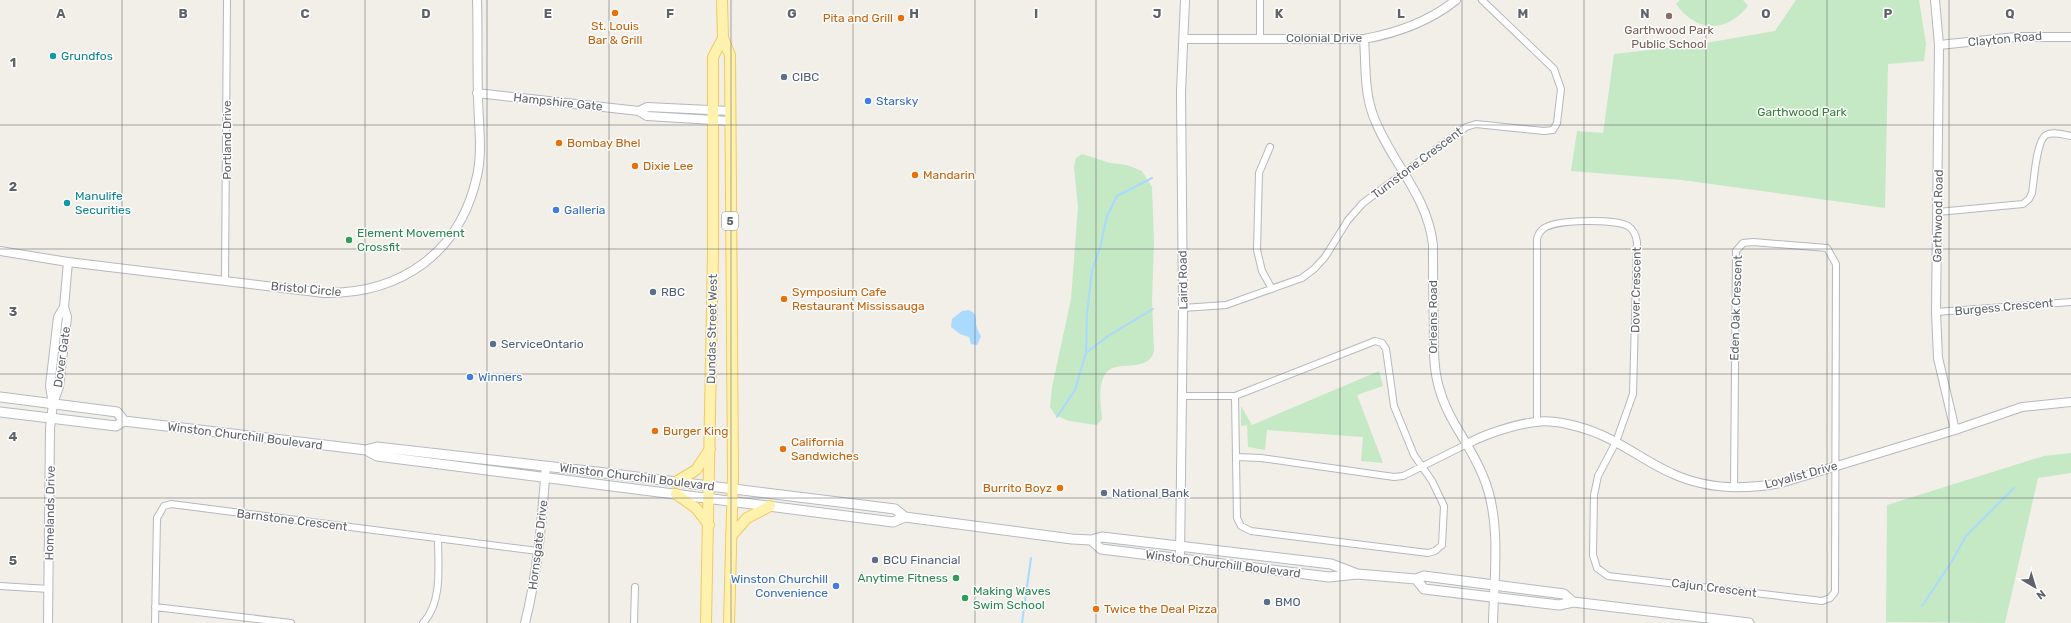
<svg xmlns="http://www.w3.org/2000/svg" width="2071" height="623" viewBox="0 0 2071 623" font-family="Rubik,sans-serif">
  <style>
    .green { fill: #c5e8c5 }
    .water { fill: #aadaff }
    .lines { fill: none; stroke-linecap: round; stroke-linejoin: round }
    .stream { stroke: #aadaff; stroke-width: 2 }
    .minor-casing { stroke: #b5b8bc; stroke-width: 8 }
    .tertiary-casing { stroke: #b5b8bc; stroke-width: 10 }
    .secondary-casing { stroke: #b6babf; stroke-width: 11 }
    .primary-casing { stroke: #f2c960; stroke-width: 12 }
    .minor { stroke: #fff; stroke-width: 6 }
    .tertiary { stroke: #fff; stroke-width: 8 }
    .secondary { stroke: #fff; stroke-width: 9 }
    .primary { stroke: #fff2af; stroke-width: 10 }
    .grid { fill: none; stroke: #5f6368; stroke-width: 1; stroke-opacity: 0.55 }
    .food-dot { fill: #e8710a; stroke: #fff; stroke-width: 1.5 }
    .education-dot { fill: #8d6e63; stroke: #fff; stroke-width: 1.5 }
    .culture-dot { fill: #0f9aa8; stroke: #fff; stroke-width: 1.5 }
    .service-dot { fill: #5c6f8a; stroke: #fff; stroke-width: 1.5 }
    .shop-dot { fill: #3f7fe0; stroke: #fff; stroke-width: 1.5 }
    .leisure-dot { fill: #2e9e5b; stroke: #fff; stroke-width: 1.5 }
    .labels { text-anchor: middle; stroke-width: 3; stroke-linejoin: round; paint-order: stroke }
    .shield { fill: #fff; stroke: #8f9295; stroke-width: 1 }
    .shield-label { font-size: 11px; font-weight: bold; fill: #5f6368 }
    .food-label { font-size: 12px; fill: #c56008; stroke: #fff; text-anchor: start }
    .education-label { font-size: 12px; fill: #785e54; stroke: #fff }
    .street-label { font-size: 12px; fill: #5f6368; stroke: #fff }
    .culture-label { font-size: 12px; fill: #0d838f; stroke: #fff; text-anchor: start }
    .service-label { font-size: 12px; fill: #4e5e75; stroke: #fff; text-anchor: start }
    .shop-label { font-size: 12px; fill: #366cbe; stroke: #fff; text-anchor: start }
    .park-label { font-size: 12px; fill: #348238; stroke: #fff }
    .leisure-label { font-size: 12px; fill: #27864d; stroke: #fff; text-anchor: start }
    .grid-label { font-size: 13px; text-anchor: middle; font-weight: bold; fill: #5f6368; stroke: #fff; stroke-width: 3; stroke-linejoin: round; paint-order: stroke }
  </style>
  <rect width="100%" height="100%" fill="#f1efe8"/>
  <!-- green -->
  <path class="green" d="M1680,0H1743L1748,6C1726,33 1697,33 1676,4Z
    M1796,0H1919L1926,44L1924,61L1888,64L1885,208L1682,180L1571,171L1577,131L1603,133L1614,54L1700,44L1775,31Z
    M1082,154L1110,163L1127,165L1142,171L1152,187L1154,242L1152,300L1154,352C1146,374 1116,359 1106,373C1097,385 1101,405 1102,419L1097,425L1069,421L1055,415L1050,407L1052,387L1071,299L1078,207L1074,167L1076,158Z
    M1379,371L1383,386L1357,395L1383,463L1361,461L1363,437L1267,430L1265,450L1248,447L1247,425L1241,426V406L1252,425Z
    M2071,453V473L2038,478L2005,623L1886,622L1887,505L2044,456Z"/>
  <!-- water -->
  <path class="water" d="M969,310C976,314 976,315 976,323C976,327 979,333 981,336L977,345L971,344L969,337L960,334L951,327L952,319L962,311Z"/>
  <g class="lines">
    <!-- stream -->
    <path class="stream" d="M1086,353L1108,336L1153,309
      M1057,417L1075,390L1086,353L1087,314L1092,270L1100,248L1107,216L1117,196L1152,178
      M1922,606L1952,561L1966,536L2014,488
      M1022,623L1031,558"/>
    <!-- minor casing -->
    <g class="minor-casing">
      <path id="minor" d="M1260,38V0
        M1270,147L1259,173L1257,250L1262,271L1272,289
        M1938,212L2023,204L2029,199L2032,193C2034,181 2036,141 2046,135C2053,131 2064,135 2071,136
        M225,280L227,0
        M1183,308L1226,305L1302,278L1314,269L1325,257L1348,220L1363,203L1466,127L1476,124L1544,131L1553,130L1557,123L1561,89L1554,69L1482,0
        M1936,312L2071,302
        M1183,396H1235L1375,341L1382,343L1386,349L1394,406L1414,455L1432,481L1444,506L1442,545L1435,551L1428,553L1251,531L1241,526L1237,518L1235,396
        M1537,421V239C1538,235 1539,232 1543,229C1554,219 1615,219 1628,226C1634,230 1636,235 1637,242L1633,394L1616,442L1598,476L1594,495L1593,555L1597,568L1608,576L1822,601L1830,598L1835,592L1836,264L1827,248L1753,242L1743,243L1736,251L1734,487
        M1237,457L1261,458L1394,477L1403,476L1467,444
        M0,586L49,589
        M155,607L291,623
        M155,623L157,518L164,506L171,504L538,551
        M423,623C443,602 438,565 438,538
        M634,623L635,587"/>
    </g>
    <!-- tertiary casing -->
    <g class="tertiary-casing">
      <path id="tertiary" d="M1935,0L1939,45L1936,312L1938,358L1955,430
        M1184,39H1364C1397,33 1430,21 1456,0
        M1364,39C1366,64 1364,91 1373,115C1390,162 1427,193 1433,245C1433,272 1433,299 1434,327C1434,346 1433,365 1438,384C1447,421 1469,441 1483,476C1502,520 1494,576 1493,623
        M1939,45L2016,37H2071
        M477,93L639,111L647,116L730,121
        M639,111L647,107L730,111
        M0,251L68,262L324,293C401,294 460,253 477,176C483,150 478,121 478,94C477,63 478,31 477,0
        M53,403L59,387L67,317L64,307L68,262
        M1467,444C1485,434 1516,424 1536,422C1554,419 1583,427 1599,434C1624,444 1646,462 1671,473C1705,489 1744,490 1781,483L1955,430L2022,407L2071,402
        M1180,559L1183,308L1181,92L1185,0
        M48,623L50,428L53,404L50,386L58,317L64,307
        M525,623C538,572 542,518 546,466"/>
    </g>
    <!-- secondary casing -->
    <g class="secondary-casing">
      <path id="secondary" d="M0,397L117,412L124,421
        M0,412L116,426L124,421L366,450L377,456L893,522L905,517L1072,539L1091,540L1102,537L1331,564L1357,574
        M366,450L377,447L597,472L895,509L905,517
        M1091,540L1101,549L1329,577L1357,574L1416,579L1424,576L1564,594L1573,602
        M1416,579L1424,589L1559,605L1573,602L1749,623"/>
    </g>
    <!-- primary casing -->
    <g class="primary-casing">
      <path id="primary" d="M722,0L723,38L730,55L733,475L729,623
        M676,482L696,470L710,449
        M676,494L696,508L709,525
        M731,536L747,518L770,506
        M706,623L713,254V57L723,38"/>
    </g>
    <!-- minor -->
    <use href="#minor" class="minor"/>
    <!-- tertiary -->
    <use href="#tertiary" class="tertiary"/>
    <!-- secondary -->
    <use href="#secondary" class="secondary"/>
    <!-- primary -->
    <use href="#primary" class="primary"/>
  </g>
  <!-- grid -->
  <path class="grid" d="M122,0V623M244,0V623M365,0V623M487,0V623M609,0V623M731,0V623M853,0V623M975,0V623M1096,0V623M1218,0V623M1340,0V623M1462,0V623M1584,0V623M1706,0V623M1827,0V623M1949,0V623M0,125H2071M0,249H2071M0,374H2071M0,498H2071"/>
  <!-- markers -->
  <g class="food-dot">
    <circle cx="615" cy="13" r="4"/>
    <circle cx="901" cy="18" r="4"/>
    <circle cx="559" cy="143" r="4"/>
    <circle cx="635" cy="166" r="4"/>
    <circle cx="915" cy="175" r="4"/>
    <circle cx="784" cy="299" r="4"/>
    <circle cx="655" cy="431" r="4"/>
    <circle cx="783" cy="449" r="4"/>
    <circle cx="1060" cy="488" r="4"/>
    <circle cx="1096" cy="609" r="4"/>
  </g>
  <circle class="education-dot" cx="1669" cy="16" r="4"/>
  <g class="culture-dot">
    <circle cx="53" cy="56" r="4"/>
    <circle cx="67" cy="203" r="4"/>
  </g>
  <g class="service-dot">
    <circle cx="784" cy="77" r="4"/>
    <circle cx="653" cy="292" r="4"/>
    <circle cx="493" cy="344" r="4"/>
    <circle cx="1104" cy="493" r="4"/>
    <circle cx="875" cy="560" r="4"/>
    <circle cx="1267" cy="602" r="4"/>
  </g>
  <g class="shop-dot">
    <circle cx="868" cy="101" r="4"/>
    <circle cx="556" cy="210" r="4"/>
    <circle cx="470" cy="377" r="4"/>
    <circle cx="836" cy="586" r="4"/>
  </g>
  <g class="leisure-dot">
    <circle cx="349" cy="240" r="4"/>
    <circle cx="956" cy="578" r="4"/>
    <circle cx="965" cy="598" r="4"/>
  </g>
  <g class="labels">
    <!-- shield labels -->
    <rect class="shield" x="722" y="212" width="16" height="18" rx="3"/>
    <g class="shield-label">
      <text x="730" y="225">5</text>
    </g>
    <!-- food labels -->
    <g class="food-label">
      <text x="893" y="22" text-anchor="end">Pita and Grill</text>
      <text x="615" y="30" text-anchor="middle">St. Louis<tspan x="615" dy="14">Bar &amp; Grill</tspan></text>
      <text x="567" y="147">Bombay Bhel</text>
      <text x="643" y="170">Dixie Lee</text>
      <text x="923" y="179">Mandarin</text>
      <text x="792" y="296">Symposium Cafe<tspan x="792" dy="14">Restaurant Mississauga</tspan></text>
      <text x="663" y="435">Burger King</text>
      <text x="791" y="446">California<tspan x="791" dy="14">Sandwiches</tspan></text>
      <text x="1052" y="492" text-anchor="end">Burrito Boyz</text>
      <text x="1104" y="613">Twice the Deal Pizza</text>
    </g>
    <!-- education labels -->
    <g class="education-label">
      <text x="1669" y="34">Garthwood Park<tspan x="1669" dy="14">Public School</tspan></text>
    </g>
    <!-- street labels -->
    <g class="street-label">
      <text x="1324" y="42">Colonial Drive</text>
      <text transform="translate(2005 39) rotate(-5)" y="4">Clayton Road</text>
      <text transform="translate(558 102) rotate(6)" y="4">Hampshire Gate</text>
      <text transform="translate(227 140) rotate(-90)" y="4">Portland Drive</text>
      <text transform="translate(1417 163) rotate(-37)" y="4">Turnstone Crescent</text>
      <text transform="translate(1938 216) rotate(-89)" y="4">Garthwood Road</text>
      <text transform="translate(1183 280) rotate(-91)" y="4">Laird Road</text>
      <text transform="translate(306 289) rotate(5)" y="4">Bristol Circle</text>
      <text transform="translate(1636 290) rotate(-89)" y="4">Dover Crescent</text>
      <text transform="translate(2004 307) rotate(-5)" y="4">Burgess Crescent</text>
      <text transform="translate(1736 308) rotate(-88)" y="4">Eden Oak Crescent</text>
      <text transform="translate(1433 317) rotate(-90)" y="4">Orleans Road</text>
      <text transform="translate(712 329) rotate(-89)" y="4">Dundas Street West</text>
      <text transform="translate(62 357) rotate(-82)" y="4">Dover Gate</text>
      <text transform="translate(245 436) rotate(7)" y="4">Winston Churchill Boulevard</text>
      <text transform="translate(1801 475) rotate(-15)" y="4">Loyalist Drive</text>
      <text transform="translate(637 477) rotate(7)" y="4">Winston Churchill Boulevard</text>
      <text transform="translate(50 513) rotate(-89)" y="4">Homelands Drive</text>
      <text transform="translate(292 520) rotate(7)" y="4">Barnstone Crescent</text>
      <text transform="translate(538 545) rotate(-83)" y="4">Hornsgate Drive</text>
      <text transform="translate(1223 564) rotate(7)" y="4">Winston Churchill Boulevard</text>
      <text transform="translate(1714 588) rotate(7)" y="4">Cajun Crescent</text>
    </g>
    <!-- culture labels -->
    <g class="culture-label">
      <text x="61" y="60">Grundfos</text>
      <text x="75" y="200">Manulife<tspan x="75" dy="14">Securities</tspan></text>
    </g>
    <!-- service labels -->
    <g class="service-label">
      <text x="792" y="81">CIBC</text>
      <text x="661" y="296">RBC</text>
      <text x="501" y="348">ServiceOntario</text>
      <text x="1112" y="497">National Bank</text>
      <text x="883" y="564">BCU Financial</text>
      <text x="1275" y="606">BMO</text>
    </g>
    <!-- shop labels -->
    <g class="shop-label">
      <text x="876" y="105">Starsky</text>
      <text x="564" y="214">Galleria</text>
      <text x="478" y="381">Winners</text>
      <text x="828" y="583" text-anchor="end">Winston Churchill<tspan x="828" dy="14">Convenience</tspan></text>
    </g>
    <!-- park labels -->
    <g class="park-label">
      <text x="1802" y="116">Garthwood Park</text>
    </g>
    <!-- leisure labels -->
    <g class="leisure-label">
      <text x="357" y="237">Element Movement<tspan x="357" dy="14">Crossfit</tspan></text>
      <text x="948" y="582" text-anchor="end">Anytime Fitness</text>
      <text x="973" y="595">Making Waves<tspan x="973" dy="14">Swim School</tspan></text>
    </g>
  </g>
  <g class="grid-label">
    <text x="61" y="18">A</text>
    <text x="183" y="18">B</text>
    <text x="305" y="18">C</text>
    <text x="426" y="18">D</text>
    <text x="548" y="18">E</text>
    <text x="670" y="18">F</text>
    <text x="792" y="18">G</text>
    <text x="914" y="18">H</text>
    <text x="1036" y="18">I</text>
    <text x="1157" y="18">J</text>
    <text x="1279" y="18">K</text>
    <text x="1401" y="18">L</text>
    <text x="1523" y="18">M</text>
    <text x="1645" y="18">N</text>
    <text x="1766" y="18">O</text>
    <text x="1888" y="18">P</text>
    <text x="2010" y="18">Q</text>
    <text x="13" y="67">1</text>
    <text x="13" y="191">2</text>
    <text x="13" y="316">3</text>
    <text x="13" y="441">4</text>
    <text x="13" y="565">5</text>
  </g>
  <!-- north arrow -->
  <g transform="translate(2035 587) rotate(142)" stroke="#ffffff" stroke-width="3" paint-order="stroke">
  <path d="M0-3L7 15L0 10L-7 15Z" fill="#5f6368"/>
  <text y="-6" font-size="11" font-weight="bold" text-anchor="middle" fill="#5f6368">N</text>
  </g>
</svg>
